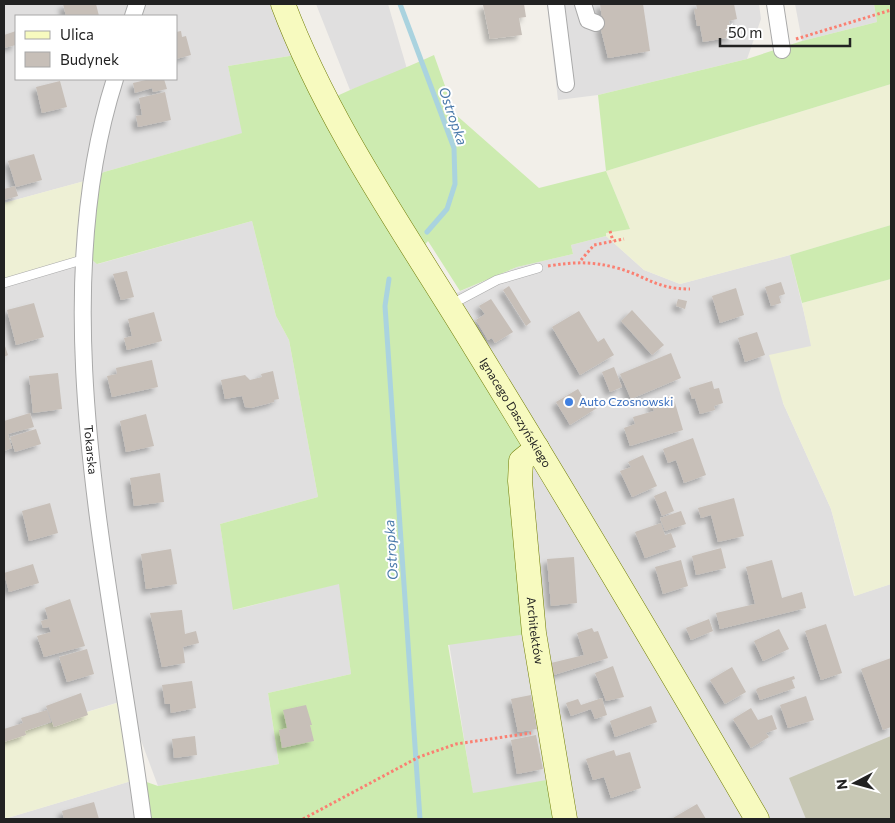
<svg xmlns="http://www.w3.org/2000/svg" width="895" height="823" viewBox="0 0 895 823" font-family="Commissioner,sans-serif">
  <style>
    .residential { fill: #e0dfdf; fill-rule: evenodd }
    .construction { fill: #c7c7b4 }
    .farmland { fill: #eef0d5 }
    .grass { fill: #cdebb0 }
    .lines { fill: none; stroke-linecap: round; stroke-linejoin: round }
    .stream { stroke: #aad3df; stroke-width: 5 }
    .building { fill: #c7bfb8; filter: url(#shadow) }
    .lane-casing { stroke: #a9a9a9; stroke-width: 10 }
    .street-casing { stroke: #a9a9a9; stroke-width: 18 }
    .secondary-casing { stroke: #707d05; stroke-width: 25 }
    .path { stroke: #fa8072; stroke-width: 3; stroke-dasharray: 2.5 2.5; stroke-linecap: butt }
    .lane { stroke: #fff; stroke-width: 9 }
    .street { stroke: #fff; stroke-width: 16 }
    .secondary { stroke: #f7fabf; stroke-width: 24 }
    .shop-dot { fill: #3f7fe0; stroke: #fff; stroke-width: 2 }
    .labels { text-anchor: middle; stroke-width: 4; stroke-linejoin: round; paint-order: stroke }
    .shop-label { font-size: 12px; fill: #366cbe; stroke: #fff; text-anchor: start }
    .street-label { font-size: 12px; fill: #222; stroke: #fff }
    .water-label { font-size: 14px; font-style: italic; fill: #4a7aab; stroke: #fff }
  </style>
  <defs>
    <filter id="shadow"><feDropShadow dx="-4.5" dy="4.5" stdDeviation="2.5" flood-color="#0004"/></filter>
  </defs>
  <rect width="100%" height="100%" fill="#f2efe9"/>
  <!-- residential -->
  <path class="residential" d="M4,4H283L302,54L228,66L243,133L104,172L92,179L4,203ZM16,16H176V79H16Z
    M316,4H388L407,69L350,90Z
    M547,4H759L761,19L747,59L598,95L558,100Z
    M795,4H874L877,22L802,41Z
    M252,221L276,316L289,340L318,497L220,524L234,610L340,583L351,674L268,693L279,764L158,786L126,700L4,737V280L86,255L98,264Z
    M606,236L644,270L680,284L790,255L812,346L783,403L831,509L854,596L891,584V819H565L473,795L449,643L445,298L517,267L573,254L571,245Z
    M138,779L143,819H4Z"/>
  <!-- construction -->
  <path class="construction" d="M891,736V819H806L789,778Z"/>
  <!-- farmland -->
  <path class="farmland" d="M891,84V225L790,255L680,284L644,270L606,236V233L612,230L630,229L606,171Z
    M92,179L86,255L4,280V203Z
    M891,279V584L855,596L831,509L783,403L769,355L811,346L802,303Z
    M127,700L138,779L4,819V737Z"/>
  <!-- grass -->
  <path class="grass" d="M874,4H891V84L606,171L630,229L606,233V236L571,245L573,254L517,267L460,291L428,241L418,253L528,454L534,633L448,645L473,793L558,778L565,819H143L138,779L158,786L279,764L268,693L351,674L339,584L233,610L220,524L318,497L289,340L276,316L252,221L97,264L86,255L92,179L104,172L242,133L228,66L302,54L327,101C362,83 399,72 434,55L455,114L539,188L606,171L598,95L747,59L802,41L877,22Z
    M891,225V279L802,303L790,255Z"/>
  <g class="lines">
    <!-- stream -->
    <path class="stream" d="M400,4L454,148L455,184L447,209L427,232
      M389,279L385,306L420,819"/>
  </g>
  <!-- building -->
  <path class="building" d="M63,4H96L99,16H66Z
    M486,4H524L526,17L519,18L522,35L490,39L483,5Z
    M600,4H643L650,51L608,58L600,26H603Z
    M696,4H734L737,19L729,21L732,37L703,42L700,26H697L694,9H697Z
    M16,31V45L4,48V35Z
    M181,31L182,37L186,36L191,55L176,59V32Z
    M150,79H164L167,89L153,92L152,88L135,93L133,83Z
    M60,81L67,107L42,113L36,87Z
    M165,92L171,120L138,127L136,116L142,115L139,98Z
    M34,154L42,180L16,187L8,161Z
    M15,186L18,196L4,200V189Z
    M127,271L134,297L121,300L113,274Z
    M781,282L785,294L779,296L781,303L771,306L765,287Z
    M509,286L531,322L526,326L503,290Z
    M736,288L744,315L720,323L712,296Z
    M491,299L513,332L495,343L492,338L488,340L476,320L485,314L479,306Z
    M678,299L687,301L685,309L676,306Z
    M34,303L44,337L16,345L7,310Z
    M632,310L664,345L652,355L621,321Z
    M579,311L598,342L604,338L614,355L580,375L552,327Z
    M154,312L162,341L127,350L124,338L132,336L128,319Z
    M757,332L765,355L745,362L738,338Z
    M4,343L8,355L4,357Z
    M671,353L681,378L631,399L620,374Z
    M152,360L158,387L112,397L107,376L117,374L116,368Z
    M614,367L622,387L610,392L602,372Z
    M273,371L279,399L274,400V402L251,408L245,407L242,396L225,399L221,380L245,375L250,380L262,377L261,374Z
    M58,373L62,409L33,413L29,376Z
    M712,381L714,389L719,388L723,403L714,406L715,410L700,414L695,398L692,399L689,388Z
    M578,389L587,404L592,401L597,408L570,425L556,402Z
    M673,396L683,430L630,446L624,428L635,424L633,417L654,411L651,403Z
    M30,413L34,427L8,434L12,448L4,451V421Z
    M146,414L154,446L126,452L120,421Z
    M36,429L41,444L15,452L10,437Z
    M693,438L706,475L684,483L676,460L668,463L663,449Z
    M643,455L657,486L632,497L620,471L631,467L628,462Z
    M160,473L164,502L134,506L130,478Z
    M666,491L674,511L662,516L654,496Z
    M734,498L744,536L718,542L711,515L701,518L698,508Z
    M50,503L58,533L29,541L22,511Z
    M681,511L686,524L665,531L660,518Z
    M661,523L665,535L671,533L676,547L645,558L635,532Z
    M721,548L726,568L696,575L692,556Z
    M171,549L177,584L146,589L141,554Z
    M574,557L577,603L551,606L547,559Z
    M681,560L688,586L663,594L655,567Z
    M772,560L782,598L802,592L806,608L720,629L716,613L755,604L746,567Z
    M33,564L39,583L9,592L4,573Z
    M70,599L85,646L44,657L37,636L51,632L49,627L43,628L41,621L48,619L45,608Z
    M182,610L185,634L196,631L199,643L183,647L185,663L162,667L150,613Z
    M709,619L713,631L691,640L686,628Z
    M826,624L842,673L821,680L805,631Z
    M592,628L594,632L598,631L608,658L554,675L551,663L584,655L577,633Z
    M779,629L789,649L763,661L754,641Z
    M87,649L94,674L67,682L59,657Z
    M891,658V727L883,730L861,669Z
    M613,666L624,697L606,701L595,673Z
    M732,667L746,692L725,704L710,680Z
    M794,676L795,679L792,680L795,688L760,700L756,690L758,688Z
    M192,681L196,708L171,713L170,704H165L162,685Z
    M81,693L88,715L54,727L46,706Z
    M531,695L537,729L518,732L511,699Z
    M806,696L814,720L788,728L780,705Z
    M602,698L607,715L595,719L591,709L571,716L566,703L578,699L581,705Z
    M306,705L312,725H310L314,741L282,748L279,730L287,728L283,710Z
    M651,706L657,722L615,737L610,721Z
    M751,708L758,720L772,715L777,729L766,733L769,737L751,748L733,719Z
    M47,710L51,722L25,731L26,735L4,742V729L23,723L21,718Z
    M536,735L543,769L517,774L511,740Z
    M195,736L197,755L174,758L172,739Z
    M614,750L616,756L630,752L641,788L611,798L604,777L593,780L586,759Z
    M94,802L99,819H64L62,811Z
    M697,804L706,819H674L673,818Z"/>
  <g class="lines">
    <!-- lane casing -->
    <g class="lane-casing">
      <path id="lane" d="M4,283L85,259
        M450,305L497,280L538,268"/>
    </g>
    <!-- street casing -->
    <g class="street-casing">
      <g id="street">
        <path d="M556,4L566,84"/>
        <path d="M583,4L588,20L596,23"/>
        <path d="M775,4L782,50"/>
        <path d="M133,16L137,4"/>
        <path id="s1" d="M115,79C41,310 113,585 143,819"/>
      </g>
    </g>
    <!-- secondary casing -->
    <g class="secondary-casing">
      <g id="secondary">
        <path id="s2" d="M283,4C329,126 407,235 475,347C571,503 665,661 757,819"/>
        <path id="s3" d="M537,448L521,461L520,481L534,633L565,819"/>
      </g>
    </g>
    <!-- path -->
    <path class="path" d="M796,39L891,10
      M610,231L613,241
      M581,260L594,245L624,239
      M548,266C574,262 592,261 617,268C647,276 655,289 690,289
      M303,819L419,757L456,744L531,733"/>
    <!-- lane -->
    <use href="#lane" class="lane"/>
    <!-- street -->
    <use href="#street" class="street"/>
    <!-- secondary -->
    <use href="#secondary" class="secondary"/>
  </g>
  <!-- markers -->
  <circle class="shop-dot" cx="569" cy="402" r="5"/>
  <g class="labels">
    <!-- shop labels -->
    <g class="shop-label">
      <text x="579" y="406">Auto Czosnowski</text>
    </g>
    <!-- street labels -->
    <g class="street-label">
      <text dy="4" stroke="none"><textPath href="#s2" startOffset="471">Ignacego Daszyńskiego</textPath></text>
      <text dy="4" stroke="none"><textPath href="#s1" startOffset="374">Tokarska</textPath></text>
      <text dy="4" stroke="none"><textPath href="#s3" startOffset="191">Architektów</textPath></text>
    </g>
    <!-- water labels -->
    <g class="water-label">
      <text transform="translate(453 116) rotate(71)" y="5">Ostropka</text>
      <text transform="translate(391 550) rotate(-94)" y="5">Ostropka</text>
    </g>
  </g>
  <!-- border -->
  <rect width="895" height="823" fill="none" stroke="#222222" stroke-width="10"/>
  <!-- legend -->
  <rect x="15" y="15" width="162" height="65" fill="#ffffff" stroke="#a7a7a7"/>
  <rect x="25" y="31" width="25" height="8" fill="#f7fabf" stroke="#a7a7a7"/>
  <text x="60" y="40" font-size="15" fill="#222222">Ulica</text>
  <rect x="25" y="52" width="25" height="15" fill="#c7bfb8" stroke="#a7a7a7"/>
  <text x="60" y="65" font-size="15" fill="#222222">Budynek</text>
  <!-- north arrow -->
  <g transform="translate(855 783) rotate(264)" stroke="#ffffff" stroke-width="4" paint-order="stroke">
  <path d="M0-4L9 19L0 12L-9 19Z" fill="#222222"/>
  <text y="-8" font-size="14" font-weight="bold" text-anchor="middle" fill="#222222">N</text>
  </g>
  <!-- scale -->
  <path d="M720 38v8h130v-8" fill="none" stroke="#222222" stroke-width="2.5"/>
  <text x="728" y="38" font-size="15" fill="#222222" stroke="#ffffff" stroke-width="4" paint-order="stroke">50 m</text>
</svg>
